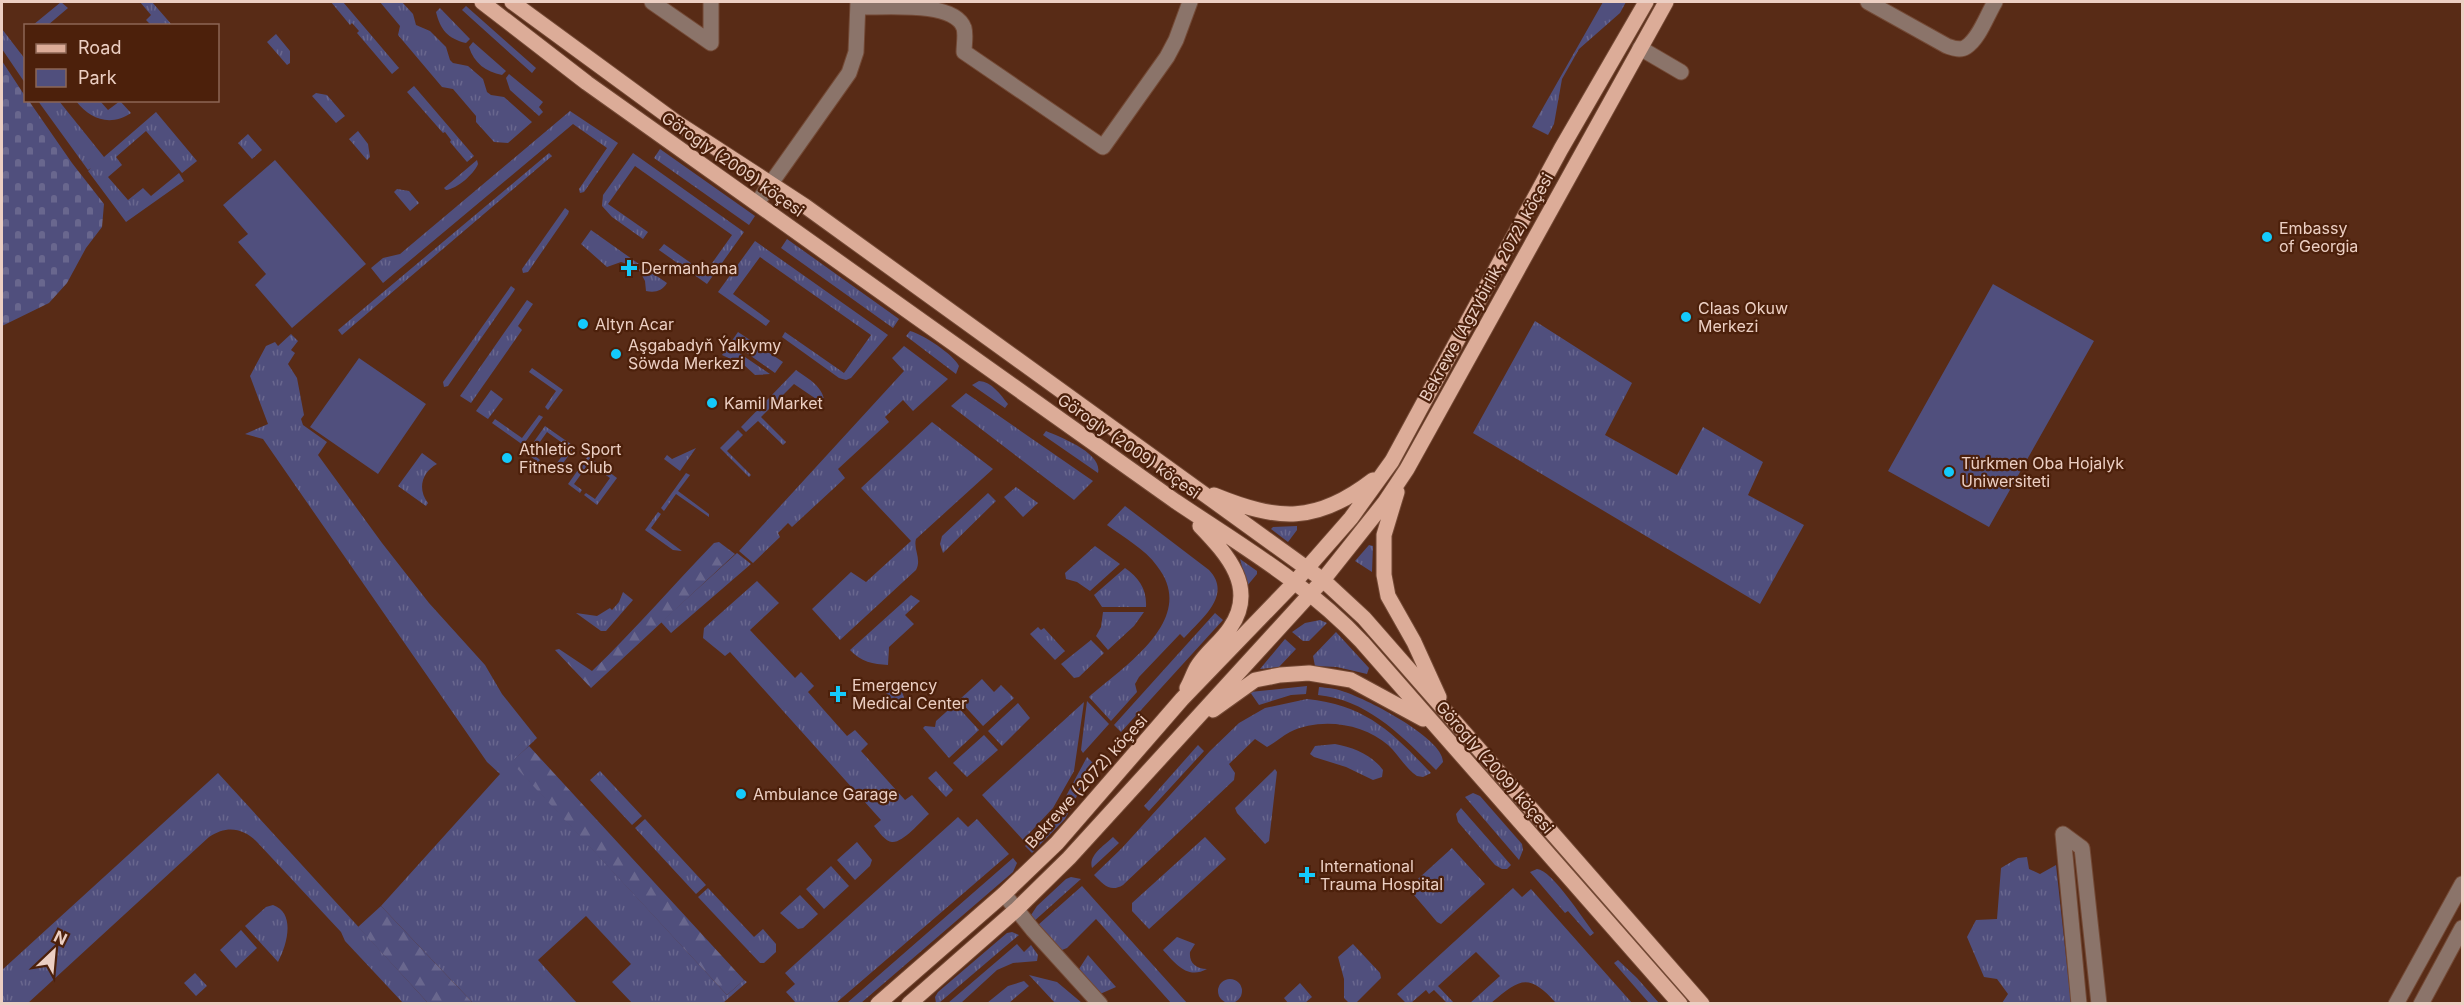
<svg xmlns="http://www.w3.org/2000/svg" width="2464" height="1005" viewBox="0 0 2464 1005" font-family="Inter,sans-serif">
  <style>
    .grass { fill: url(#grass-tufts) }
    .forest { fill: url(#forest-firs) }
    .cemetery { fill: url(#cemetery-stones) }
    .park { fill: #504f7d }
    .lines { fill: none; stroke-linecap: round; stroke-linejoin: round }
    .minor-casing { stroke: #734935; stroke-width: 17 }
    .major-casing { stroke: #734935; stroke-width: 17 }
    .minor { stroke: #8b746a; stroke-width: 15 }
    .major { stroke: #dcac98; stroke-width: 15 }
    .poi-dot { fill: #14cafb; stroke: #4c200b; stroke-width: 2 }
    .labels { text-anchor: middle; stroke-width: 4.5; stroke-linejoin: round; paint-order: stroke }
    .street-label { font-size: 16px; fill: #eccfc3; stroke: #4c200b }
    .poi-label { font-size: 16px; fill: #eccfc3; stroke: #4c200b; text-anchor: start }
  </style>
  <defs>
    <pattern id="grass-tufts" width="24" height="20" patternUnits="userSpaceOnUse" patternTransform="scale(1.5)"><rect width="24" height="20" fill="#504f7d"/><path d="M3 7l-1-3M5 7V3M7 7l1-3M15 17l-1-3M17 17v-4M19 17l1-3" fill="none" stroke="#69678e"/></pattern>
    <pattern id="forest-firs" width="22" height="20" patternUnits="userSpaceOnUse" patternTransform="scale(1.5)"><rect width="22" height="20" fill="#504f7d"/><path d="M5 1l3.5 6h-7zM16 11l3.5 6h-7z" fill="#69678e"/></pattern>
    <pattern id="cemetery-stones" width="16" height="16" patternUnits="userSpaceOnUse" patternTransform="scale(1.5)"><rect width="16" height="16" fill="#504f7d"/><path d="M2 7V4a2 2 0 0 1 4 0v3zM10 15v-3a2 2 0 0 1 4 0v3z" fill="#69678e"/></pattern>
  </defs>
  <rect width="100%" height="100%" fill="#582b16"/>
  <!-- grass -->
  <path class="grass" d="M61,2L68,8L48,25H33Z
    M140,2H152L172,25H151L146,20L151,15Z
    M331,2H343L399,68L392,74L357,33L359,31L352,23L350,25Z
    M380,2H402L413,14L416,25L430,31L446,47L450,60L453,63L468,66L483,79L487,92L491,95L504,97L532,122L508,143L494,142L476,122V116L453,89L442,87L398,35L400,26Z
    M1603,2H1626L1620,13L1579,49L1562,79L1554,124L1548,135L1532,127Z
    M466,6L536,68L532,73L462,10Z
    M440,8L470,39L466,43C448,39 440,29 436,12Z
    M2,29L25,59V83L2,49Z
    M276,34L290,51V63L287,65L267,42Z
    M473,42L506,71L502,75C486,72 474,63 469,47Z
    M509,74L543,102L539,107L543,112L539,116L510,90L506,78Z
    M414,86L474,156L467,162L450,142L451,140L445,132L443,133L407,92Z
    M316,93L327,95L345,116L336,123L312,96Z
    M38,101H59L104,157L156,112L197,161L182,173L146,131L116,157L122,165L108,177L128,200L143,188L151,196L179,173L184,181L126,222L88,171L91,168L88,170Z
    M76,101H100L108,110L120,101L131,113C110,127 90,119 76,101Z
    M570,111L618,143L584,192L580,193L579,189L607,148L573,124L383,283L371,268L383,258L400,254Z
    M358,131L368,144L370,157L367,160L349,139Z
    M248,134L262,150L252,159L238,143Z
    M660,149L755,216L749,225L654,158Z
    M549,153L552,156L342,335L338,330Z
    M633,153L744,232L707,284L659,250L664,244L705,273L732,235L635,166L608,204L648,232L643,239L612,217L602,206L603,195Z
    M477,160L478,164C474,174 457,189 446,190L444,188Z
    M397,189L409,191L419,203L410,211L394,192Z
    M565,208L569,211L568,214L528,272L523,273L522,269Z
    M591,230L639,264L636,267L621,262L607,267L581,244Z
    M787,239L899,319L893,328L781,248Z
    M755,241L888,335L851,378L846,380L839,378L782,337L785,332L844,373L871,335L760,257L733,294L770,321L766,326L718,292Z
    M642,266L667,283C662,291 655,293 646,291L645,281L639,270Z
    M511,286L515,289L514,291L448,386L444,387L443,382Z
    M527,300L533,304L518,326L522,330L471,403L460,396Z
    M1535,321L1632,383L1605,435L1677,475L1703,427L1763,462L1748,495L1804,525L1760,604L1473,433Z
    M910,331C923,334 954,355 959,366L956,374L906,336Z
    M738,332L783,362L775,373L731,342Z
    M291,334L298,341L291,350L295,353L288,364L297,378L304,415L301,419L303,425L327,442L318,455L382,543L429,603L485,665L502,694L537,738L512,762L727,995L744,980L747,982L723,1003H632L612,982L631,964L586,916L538,960L577,1003H473L381,906L500,774L487,762L263,439L245,434L268,424L250,376L266,346L275,342L278,346Z
    M729,346L770,374L755,375L744,365L722,355Z
    M904,346L948,379L913,411L903,400L885,417L889,422L838,469L845,478L792,527L788,523L778,533L780,537L753,563L739,551L904,371L892,358Z
    M532,368L563,390L548,410L545,407L556,391L529,372Z
    M796,370C807,378 821,385 824,399L822,403L794,384L761,417L786,442L783,445L758,421L746,432L741,427Z
    M979,381C992,382 1000,394 1008,404L1005,408L972,385Z
    M491,390L503,399L488,419L476,411Z
    M966,393L1093,481L1074,500L951,406Z
    M539,415L543,417L523,445L492,423L495,419L522,438Z
    M932,422L993,469L916,539C913,549 922,559 916,570L840,640L812,609L851,572L866,582L911,541L861,488Z
    M545,426L575,447L555,474L542,465L544,462L553,469L568,447L547,432L532,453L540,460L538,462L526,453Z
    M738,430L743,435L727,451L751,475L749,477L720,448Z
    M1046,431C1060,437 1103,453 1098,473L1043,435Z
    M696,448L680,471L664,459L667,455L672,459Z
    M422,453L437,464C422,472 417,489 428,503L426,506L398,486Z
    M588,456L617,478L597,505L584,495L586,493L595,499L610,478L589,463L574,484L582,490L580,493L568,484Z
    M686,473L690,475L678,491L709,514V517L676,494L664,511L661,508Z
    M1016,487L1038,503L1023,517L1004,497Z
    M988,493L996,501L943,553L940,544L942,536Z
    M1125,506L1209,570C1233,595 1201,619 1184,638L1180,634L1139,677L1135,684L1137,692L1111,721L1089,697C1124,666 1199,619 1157,566C1145,549 1123,537 1107,525Z
    M658,512L661,514L651,528L682,551L673,550L645,530Z
    M1297,526V530L1288,542L1271,529L1273,527Z
    M1369,545L1373,546L1372,572L1355,561Z
    M1095,546L1120,564L1090,591L1077,582L1066,579L1065,573Z
    M737,553L751,564L671,633L661,622Z
    M1240,559L1257,571V574L1247,586Z
    M1125,568C1139,578 1147,589 1146,607H1102L1094,595Z
    M757,581L779,603L750,630L795,678L801,672L814,686L808,692L847,736L855,730L868,744L861,751L905,800L912,795L929,814C920,822 903,843 892,842C886,842 878,831 874,826L881,820L730,652L725,656L703,638L704,628Z
    M623,592L633,600L606,631H601L576,613L597,616L610,608L612,610L619,602Z
    M911,595L920,601L905,615L914,624L889,647L888,665C873,664 861,662 850,650Z
    M1103,612H1144L1134,626L1108,650L1096,636L1101,627Z
    M1215,613L1223,620L1121,732L1114,725Z
    M1320,620L1327,623L1309,641H1303L1292,632L1305,623Z
    M1038,627L1041,630L1044,628L1065,651L1055,660L1030,634Z
    M1336,632L1369,668L1367,674L1337,667L1315,666L1313,656Z
    M1285,639L1296,649L1279,667L1260,669Z
    M1091,640L1104,653L1079,677L1074,678L1061,664Z
    M982,679L994,692L1001,685L1014,698L983,726L959,700Z
    M881,682C898,682 908,693 903,710L878,685Z
    M1307,686L1306,694L1291,695L1259,705L1250,692Z
    M1319,687C1327,688 1334,688 1342,691C1363,697 1444,738 1443,762L1436,770C1402,736 1368,700 1318,695Z
    M1307,699C1366,705 1392,732 1431,773L1423,777L1417,776C1405,768 1398,754 1388,745C1363,723 1320,717 1290,732C1282,736 1275,743 1267,747L1255,739L1229,764L1235,773L1234,780L1123,885C1110,893 1103,884 1094,875L1122,848L1210,751L1239,723L1265,708Z
    M1087,701L1109,724L1083,753L1081,750Z
    M1084,702L1074,771L1053,808L1023,840L982,795Z
    M1018,703L1030,718L1002,746L988,731Z
    M955,704L979,730L949,758L923,728L925,726L935,727L936,721Z
    M984,735L998,750L967,777L953,763Z
    M1335,744C1353,747 1372,755 1383,770L1382,777L1373,780L1346,767L1314,757L1310,754L1315,746Z
    M1198,745L1204,751L1149,811L1144,806Z
    M1087,757L1093,763L1092,767L1065,819L1032,853L1025,846L1058,811Z
    M1275,769L1277,772L1269,841L1265,844L1237,813L1235,808Z
    M600,771L642,816L632,825L590,780Z
    M936,771L953,790L946,797L928,778Z
    M218,773L428,1003H403L345,941L341,932L257,842C243,828 227,825 209,837L28,1003H2V970Z
    M1473,793L1480,796L1522,844L1523,850L1519,860L1465,797Z
    M1461,808L1511,865L1507,869H1502L1495,865L1458,822L1456,814Z
    M958,817L968,827L977,819L1009,854L836,1003H796L786,992L795,984L785,973Z
    M645,819L706,885L696,894L635,828Z
    M1113,837L1119,843L1092,868C1088,855 1105,845 1113,837Z
    M1205,837L1226,859L1149,929L1132,911V903Z
    M857,842L872,860L870,866L855,880L837,860Z
    M1452,848L1485,884L1441,924L1437,922L1408,888Z
    M2027,857L2029,869L2040,874L2056,865L2071,1003H2002L2008,994L1997,979L1984,977L1967,937L1976,920L1997,919L2001,868L2018,858Z
    M1013,858L1017,863L1013,872L861,1003H847Z
    M831,866L849,886L824,909L806,889Z
    M1537,869C1552,870 1583,919 1594,933L1590,936L1568,911L1565,913L1530,872Z
    M1071,877L1081,879L1032,923L1031,915L1037,906L1066,879Z
    M1082,886L1187,1003H1171L1096,919L1067,948L1062,950L1057,948L1038,925Z
    M708,888L754,937L763,929L776,944V952L764,963H760L698,897Z
    M1513,888L1522,897L1531,889L1632,1003H1556C1528,972 1520,979 1491,1003H1470L1500,976L1476,952L1438,986L1454,1003H1447L1434,990L1429,994L1426,990L1411,1003H1406L1397,994Z
    M800,895L818,914L803,928L798,929L780,913Z
    M273,905C296,913 287,945 278,962L245,926L266,907Z
    M241,930L257,948L236,968L220,950Z
    M1012,932L1019,935L939,1003H936L935,997L938,992L1007,933Z
    M1177,937L1195,944L1190,952C1189,963 1196,969 1207,969C1187,980 1175,963 1163,950Z
    M1017,944L1024,952L1031,945L1038,955L1037,961L1013,963L997,970L961,1003H948Z
    M1353,944L1380,973L1381,978L1356,1003H1349L1344,998V979L1338,957Z
    M1088,955L1116,987L1100,994L1079,969Z
    M1618,960L1637,978L1659,1003H1649L1614,963Z
    M195,973L207,986L196,996L184,983Z
    M1029,975L1057,982L1082,1003H1055Z
    M1218 991a12 12 0 1 1 24 0a12 12 0 1 1-24 0Z
    M1024,981L1029,986L1009,1003H987L1008,986Z
    M1300,983L1312,997L1305,1003H1288L1284,998Z"/>
  <!-- forest -->
  <path class="forest" d="M719,542L735,554L591,688L555,650L559,649L592,671C635,630 673,585 714,543Z
    M529,746L744,980L727,995L511,762Z
    M381,906L473,1003H428L358,927Z"/>
  <!-- cemetery -->
  <path class="cemetery" d="M2,61L25,96L26,100L29,101L72,163L104,204L102,227L86,248L67,283L49,303L2,326Z"/>
  <!-- park -->
  <path class="park" d="M275,160L366,264L292,328L255,285L266,274L238,242L248,234L223,205Z
    M1993,284L2094,341L1989,527L1888,471Z
    M359,358L426,404L378,474L310,427Z"/>
  <g class="lines">
    <!-- minor casing -->
    <g class="minor-casing">
      <path id="minor" d="M652,2L711,43V2
        M1868,2L1947,46C1953,48 1960,51 1966,47C1979,39 1987,15 1995,2
        M858,7C882,8 954,0 964,28C966,35 964,45 964,52L1103,147L1167,57L1176,40L1190,2
        M1640,48L1681,72
        M757,203L849,73L856,52L858,2
        M1004,894L1033,930L1100,1004
        M2079,1004L2063,834L2082,848L2099,1004
        M2396,1004L2462,884
        M2421,1004L2462,928"/>
    </g>
    <!-- major casing -->
    <g class="major-casing">
      <path id="major" d="M482,2L587,83L1175,501C1239,544 1309,585 1362,642L1680,1004
        M512,2L676,122L805,206L1323,580L1364,618L1702,1004
        M1397,492L1384,535V575L1388,596L1414,642L1439,697
        M1214,495C1278,521 1316,524 1373,480
        M1187,688C1191,681 1193,674 1197,667C1206,652 1221,642 1230,628C1258,588 1227,554 1200,526
        M1213,710L1255,680L1280,675L1309,673L1351,680L1423,719
        M878,1004L1004,894L1057,843L1182,699L1294,583L1351,518L1392,461L1561,149L1646,2
        M909,1004L1016,910L1069,858L1323,580L1385,502L1407,469L1666,2"/>
    </g>
    <!-- minor -->
    <use href="#minor" class="minor"/>
    <!-- major -->
    <use href="#major" class="major"/>
  </g>
  <!-- markers -->
  <g class="poi-dot">
    <circle cx="2267" cy="237" r="6"/>
    <path d="M626 259h6v6h6v6h-6v6h-6v-6h-6v-6h6z"/>
    <circle cx="1686" cy="317" r="6"/>
    <circle cx="583" cy="324" r="6"/>
    <circle cx="616" cy="354" r="6"/>
    <circle cx="712" cy="403" r="6"/>
    <circle cx="507" cy="458" r="6"/>
    <circle cx="1949" cy="472" r="6"/>
    <path d="M835 685h6v6h6v6h-6v6h-6v-6h-6v-6h6z"/>
    <circle cx="741" cy="794" r="6"/>
    <path d="M1304 866h6v6h6v6h-6v6h-6v-6h-6v-6h6z"/>
  </g>
  <g class="labels">
    <!-- street labels -->
    <g class="street-label">
      <text transform="translate(733 164) rotate(35)" y="6">Görogly (2009) köçesi</text>
      <text transform="translate(1486 287) rotate(-61)" y="6">Bekrewe (Agzybirlik, 2072) köçesi</text>
      <text transform="translate(1129 446) rotate(35)" y="6">Görogly (2009) köçesi</text>
      <text transform="translate(1495 767) rotate(49)" y="6">Görogly (2009) köçesi</text>
      <text transform="translate(1086 781) rotate(-48)" y="6">Bekrewe (2072) köçesi</text>
    </g>
    <!-- poi labels -->
    <g class="poi-label">
      <text x="2279" y="234">Embassy<tspan x="2279" dy="18">of Georgia</tspan></text>
      <text x="641" y="274">Dermanhana</text>
      <text x="1698" y="314">Claas Okuw<tspan x="1698" dy="18">Merkezi</tspan></text>
      <text x="595" y="330">Altyn Acar</text>
      <text x="628" y="351">Aşgabadyň Ýalkymy<tspan x="628" dy="18">Söwda Merkezi</tspan></text>
      <text x="724" y="409">Kamil Market</text>
      <text x="519" y="455">Athletic Sport<tspan x="519" dy="18">Fitness Club</tspan></text>
      <text x="1961" y="469">Türkmen Oba Hojalyk<tspan x="1961" dy="18">Uniwersiteti</tspan></text>
      <text x="852" y="691">Emergency<tspan x="852" dy="18">Medical Center</tspan></text>
      <text x="753" y="800">Ambulance Garage</text>
      <text x="1320" y="872">International<tspan x="1320" dy="18">Trauma Hospital</tspan></text>
    </g>
  </g>
  <!-- border -->
  <rect width="2464" height="1005" fill="none" stroke="#eccfc3" stroke-width="6"/>
  <!-- legend -->
  <rect x="24" y="24" width="195" height="78" fill="#4c200b" stroke="#8c6655" stroke-width="1.5"/>
  <rect x="36" y="44" width="30" height="9" fill="#dcac98" stroke="#8c6655" stroke-width="1.5"/>
  <text x="78" y="54" font-size="18" fill="#eccfc3">Road</text>
  <rect x="36" y="69" width="30" height="18" fill="#504f7d" stroke="#8c6655" stroke-width="1.5"/>
  <text x="78" y="84" font-size="18" fill="#eccfc3">Park</text>
  <!-- north arrow -->
  <g transform="translate(54 951) rotate(26)" stroke="#4c200b" stroke-width="4.5" paint-order="stroke">
  <path d="M0-4.5L10 22L0 15L-10 22Z" fill="#eccfc3"/>
  <text y="-9" font-size="16" font-weight="bold" text-anchor="middle" fill="#eccfc3">N</text>
  </g>
</svg>
